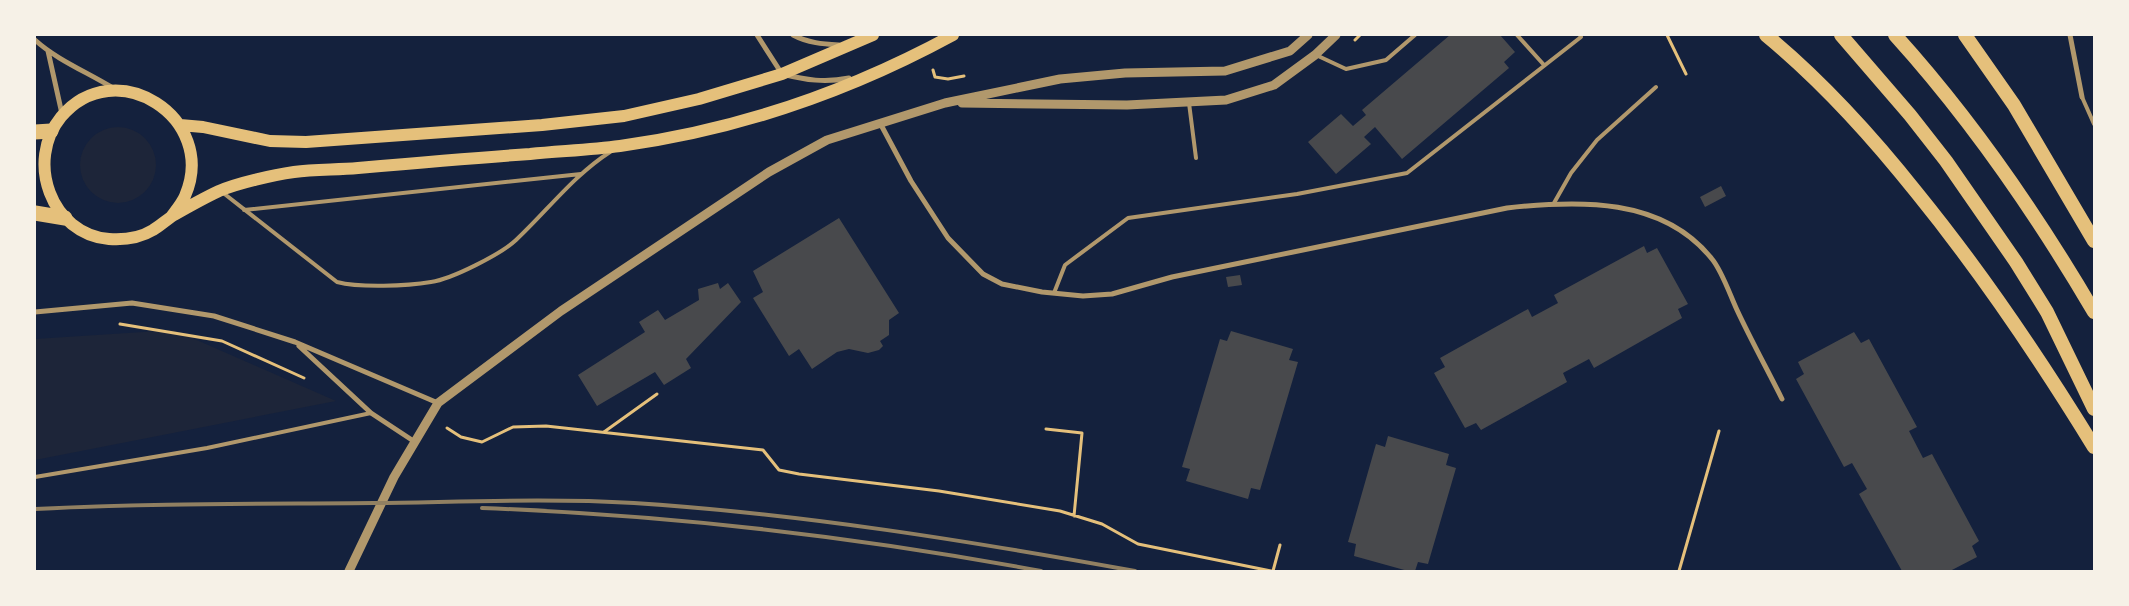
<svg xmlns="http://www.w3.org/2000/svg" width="2129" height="606" viewBox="0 0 2129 606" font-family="'Asap Condensed',sans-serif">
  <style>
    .green { fill: #1d2539 }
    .building { fill: #48494c }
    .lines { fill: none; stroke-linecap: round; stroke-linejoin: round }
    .path { stroke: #e5c07b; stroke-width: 3 }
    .service { stroke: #b1986c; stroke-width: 4 }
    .minor { stroke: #b1986c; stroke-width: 5 }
    .tertiary { stroke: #b1986c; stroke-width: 9 }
    .primary { stroke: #e5c07b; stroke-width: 12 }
    .trunk { stroke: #e5c07b; stroke-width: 14 }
    .motorway { stroke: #e5c07b; stroke-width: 15 }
    .rail { stroke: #918062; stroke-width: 4 }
  </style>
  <rect width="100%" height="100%" fill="#14213d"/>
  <!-- green -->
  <path class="green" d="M80 165a38 38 0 1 1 76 0a38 38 0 1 1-76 0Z
    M174,330L336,401L35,460V339Z"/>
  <!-- building -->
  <path class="building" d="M1450,35H1500L1515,52L1504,62L1509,68L1402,159L1375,127L1364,137L1371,144L1336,174L1308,142L1341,114L1353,126L1366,115L1362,110Z
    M1721,186L1726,196L1705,207L1700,197Z
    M839,218L899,313L889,320V335L880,341L883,346L879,350L868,353L849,349L837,352L812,369L799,349L789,356L753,298L763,292L753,271Z
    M1644,246L1647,253L1657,248L1688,304L1678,309L1682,318L1594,368L1589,359L1563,373L1567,382L1481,430L1476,423L1465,428L1434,373L1445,367L1440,358L1528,309L1532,317L1558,303L1554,295Z
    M1240,275L1242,285L1228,287L1226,277Z
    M718,283L720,289L728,283L741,302L686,359L691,368L664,385L655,372L597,406L578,375L645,332L639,322L658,310L665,320L699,300L698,289Z
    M1231,331L1293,349L1289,360L1298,362L1260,490L1251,488L1248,499L1186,481L1190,469L1182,467L1220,339L1227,341Z
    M1854,332L1861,343L1869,339L1917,427L1909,431L1923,458L1932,454L1979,541L1972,546L1977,557L1950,571H1902L1859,494L1867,489L1852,463L1844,467L1796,379L1804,374L1798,362Z
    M1388,436L1449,454L1446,465L1456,468L1428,564L1418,562L1415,571H1408L1354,556L1356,544L1348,542L1376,444L1385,447Z"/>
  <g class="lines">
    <!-- path -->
    <path class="path" d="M1667,35L1686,74
      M1355,40L1360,35
      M933,70L935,77L948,79L964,76
      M120,324L222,341L304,378
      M447,428L461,437L482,442L513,427L546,426L763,450L779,470L799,474L939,491L1060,511L1102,524L1138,544L1271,571
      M1046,429L1082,433L1074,516
      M604,432L657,394
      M1273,571L1280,545
      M1679,571L1719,431"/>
    <!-- service -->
    <path class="service" d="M1517,35L1544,65
      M1316,55L1346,69L1386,60L1415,35
      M2082,97L2094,124
      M1189,103L1196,158
      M222,192L337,282C360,288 407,286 431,282C452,279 501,254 516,240C547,211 574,175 610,152
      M1554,203L1571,173L1597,140L1656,87
      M244,210L581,174
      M1054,293L1065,265L1128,218L1297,194L1407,173L1581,37L1580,35
      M35,477L207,448L371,413"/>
    <!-- minor -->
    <path class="minor" d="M757,35L782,74C806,80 825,83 849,78
      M793,35C808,43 823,44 839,45
      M2070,35L2082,97
      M35,40C57,60 87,72 113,88
      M48,51L62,114
      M880,123L911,181L948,238L983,274L1002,284L1042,292L1083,296L1112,294L1172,277L1507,208C1578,200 1663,197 1712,259C1722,271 1730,295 1737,310C1751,340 1767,369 1782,399
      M35,312L132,303L214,316L295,342L438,403
      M299,346L371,413L415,442"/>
    <!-- tertiary -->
    <path class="tertiary" d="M962,103L1127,105L1226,100L1274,85L1315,55L1336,35
      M349,571L394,477L438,403L561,311L769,172L827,140L945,103L1060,79L1125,73L1225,71L1290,51L1308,35"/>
    <!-- primary -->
    <path class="primary" d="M180,125L203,127L270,141L306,142L542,125L624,116L699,99L782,74L873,35
      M171,217C176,210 182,203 185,196C219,118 115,52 61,117C25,161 51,234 109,239C124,240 140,238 153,230C160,226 166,220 174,215C188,207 204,198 219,191C238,183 273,175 294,172C315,169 336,170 358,168C415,163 473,158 530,154C560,151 590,150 620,146C737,130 850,91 953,35"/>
    <!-- trunk -->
    <path class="trunk" d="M1766,35C1823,82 1871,135 1917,193C1982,273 2040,359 2094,447
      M1841,35L1910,115L1946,161L2016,262L2047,312L2094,409
      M1895,35C1971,119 2037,215 2094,312
      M1965,35L2014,105L2094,241"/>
    <!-- motorway -->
    <path class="motorway" d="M35,132L51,131
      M35,213L65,218"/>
    <!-- rail -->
    <path class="rail" d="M482,508C667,515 859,537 1041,571
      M35,509C148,503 261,504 374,503C460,502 548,498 634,503C803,514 969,541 1135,571"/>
  </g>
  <!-- border -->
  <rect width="2129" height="606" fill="none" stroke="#f6f1e7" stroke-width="72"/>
</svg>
